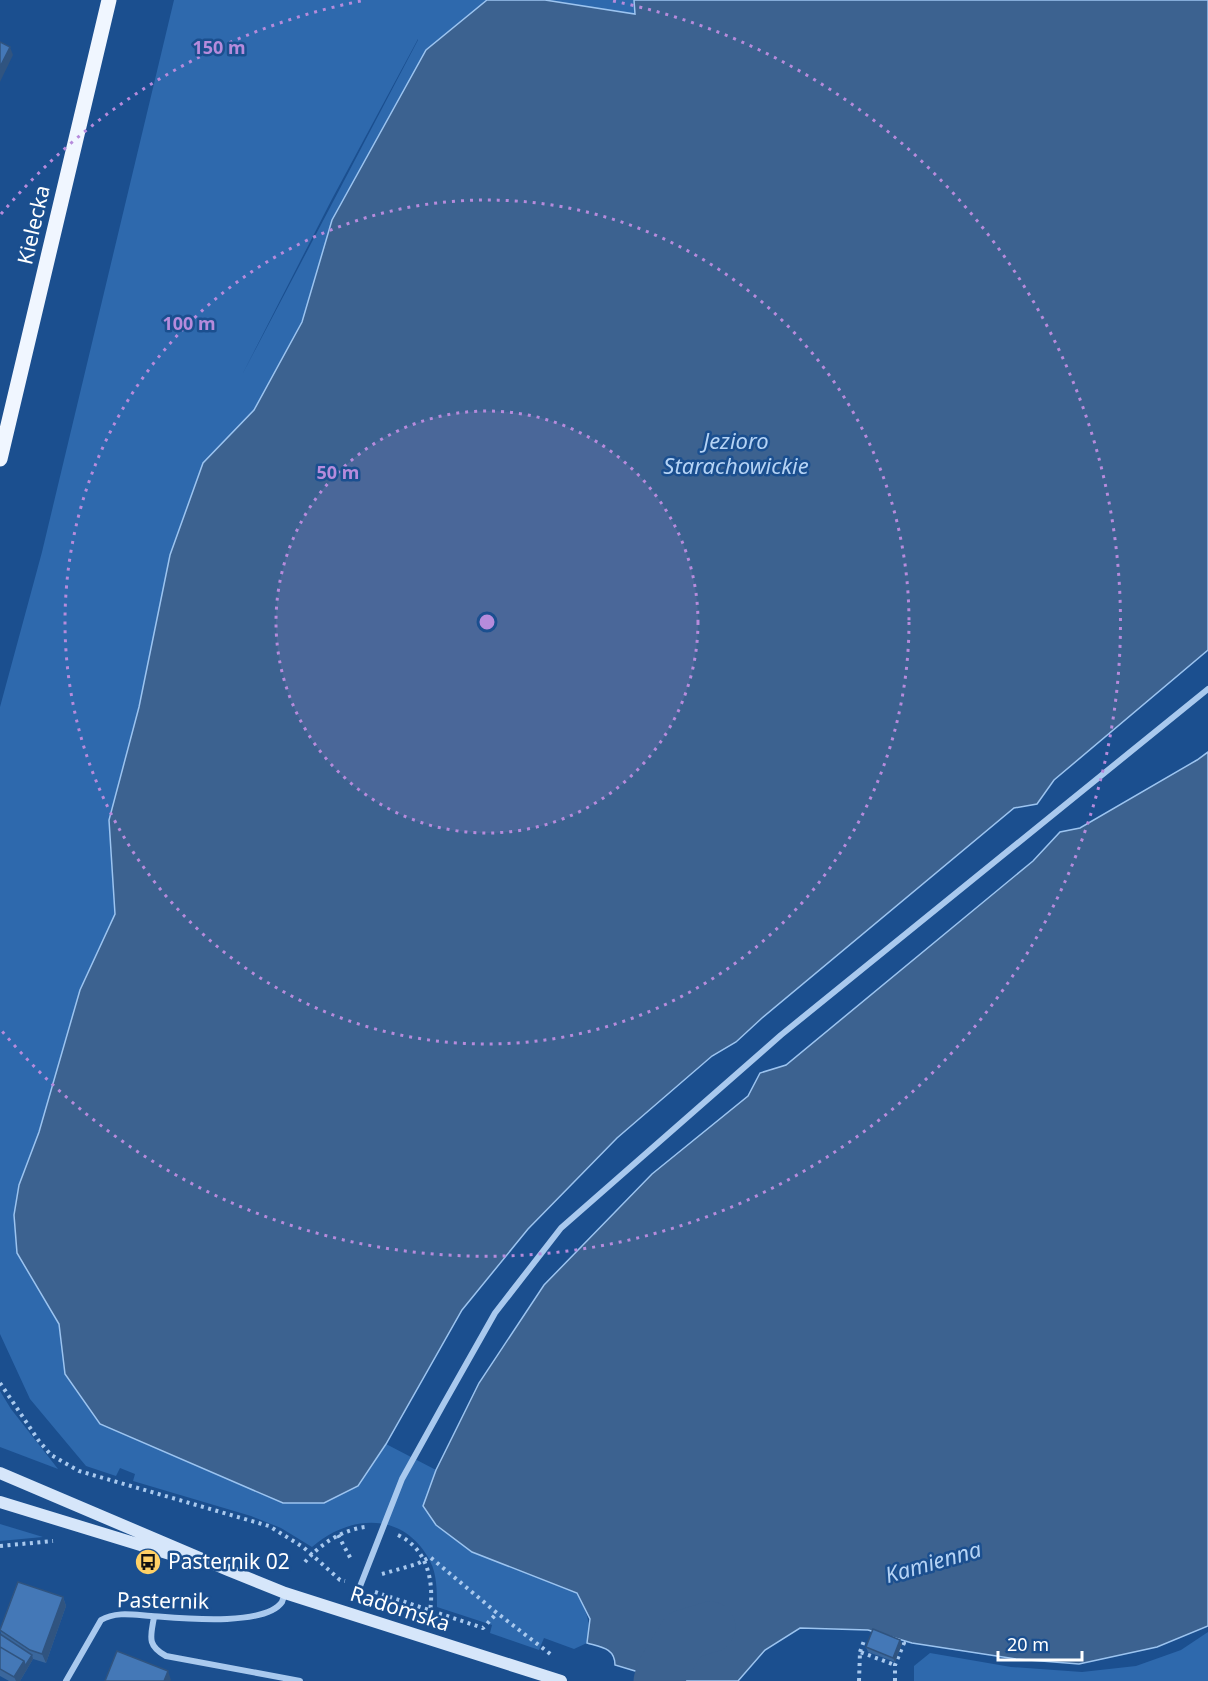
<svg xmlns="http://www.w3.org/2000/svg" width="1208" height="1681" viewBox="0 0 1208 1681" font-family="'Noto Sans',sans-serif">
  <style>
    .green { fill: #2e69ad; fill-rule: evenodd }
    .water { fill: #3c6290; stroke: #9cc4f0; stroke-width: 1.5 }
    .lines { fill: none; stroke-linecap: round; stroke-linejoin: round }
    .river { stroke: #3c6290; stroke-width: 51 }
    .path { stroke: #a9c9ee; stroke-width: 4; stroke-dasharray: 3 4.5; stroke-linecap: butt }
    .street { stroke: #a9c9ee; stroke-width: 6 }
    .secondary { stroke: #d6e6fa; stroke-width: 12 }
    .primary { stroke: #f0f6ff; stroke-width: 15 }
    .wall { fill: #3a679d }
    .shaded-wall { fill: #305480 }
    .building { fill: #4478b7; stroke: #305480; stroke-width: 1.5 }
    .ring { fill: none; stroke: #b68bdc; stroke-width: 3; stroke-dasharray: 3 6 }
    .labels { text-anchor: middle; stroke-width: 5; stroke-linejoin: round; paint-order: stroke }
    .street-label { font-size: 21px; fill: #fff; stroke: #1b4f8f }
    .poi-label { font-size: 21px; fill: #fff; stroke: #1b4f8f; text-anchor: start }
    .water-label { font-size: 22px; font-style: italic; fill: #b5d3f5; stroke: #1b4f8f }
    .centre { fill: #b68bdc; stroke: #1b4f8f; stroke-width: 3 }
    .ring-label { font-size: 18px; text-anchor: middle; font-weight: bold; fill: #b68bdc; stroke: #1b4f8f; stroke-width: 5; stroke-linejoin: round; paint-order: stroke }
  </style>
  <rect width="100%" height="100%" fill="#1b4f8f"/>
  <!-- green -->
  <path class="green" d="M174,0H487L426,50L332,220L302,322L254,410L203,463L170,555L139,707L109,820L115,914L80,990L39,1132L19,1185L14,1215L17,1253L59,1324L65,1374L100,1424L283,1503L358,1486L386,1444L436,1470L423,1506L472,1552L577,1593C586,1613 592,1620 587,1643L574,1649L544,1638L539,1650L490,1633L492,1625L437,1607C437,1592 437,1574 430,1561C404,1511 350,1514 312,1547L281,1528L251,1516L133,1481L135,1474L120,1468L116,1476L86,1466L30,1399L0,1334V707L42,552ZM418,39V40L242,375L332,199Z
    M545,0H634L635,14Z
    M0,1391L11,1409L58,1469L0,1447Z
    M0,1524L43,1537L0,1541Z
    M1208,1632V1681H914V1666L930,1653L1011,1667L1082,1672L1136,1666L1181,1650Z"/>
  <!-- water -->
  <path class="water" d="M487,0H545L635,14L634,0H1208V650L1054,780L1037,804L1014,808L762,1018L736,1042L712,1056L617,1138L528,1229L462,1310L386,1444L358,1486L324,1503H283L100,1424L65,1374L59,1324L17,1253L14,1215L19,1185L39,1132L80,990L115,914L109,820L139,707L170,555L203,463L254,410L302,322L332,220L426,50Z
    M1208,752V1626L1157,1647L1079,1664L1016,1659L912,1643L868,1630L800,1628L765,1650L738,1681H667V1674L656,1670L652,1676L615,1665C615,1648 601,1647 587,1643L590,1619L577,1593L472,1552L436,1525L423,1506L436,1470L479,1383L544,1285L652,1174L748,1096L760,1073L786,1065L1033,861L1060,832L1080,828L1197,760Z"/>
  <g class="lines">
    <!-- river -->
    <path class="river" d="M659,1681L662,1671L684,1635L710,1627"/>
    <!-- path -->
    <path class="path" d="M0,1383L39,1441L51,1455L79,1471L269,1526L303,1547L340,1580L345,1581
      M338,1535L352,1561
      M398,1535C430,1550 435,1587 429,1617
      M0,1546L53,1541
      M305,1562C320,1544 342,1530 365,1527
      M382,1574L417,1564L430,1557L497,1613L553,1656
      M375,1592L483,1628L497,1613
      M860,1652L865,1638
      M859,1681L860,1652L895,1665
      M895,1681V1665L904,1643L897,1640"/>
    <!-- street -->
    <path class="street" d="M357,1594L402,1479L443,1405L495,1313L561,1228L781,1035L1208,689
      M154,1617C151,1636 146,1645 166,1656L300,1681
      M66,1681L101,1620C116,1611 135,1615 151,1616C179,1618 265,1627 282,1602C283,1599 284,1596 285,1593"/>
    <!-- secondary -->
    <path class="secondary" d="M0,1473L228,1570L285,1593L561,1681
      M0,1502L183,1558"/>
    <!-- primary -->
    <path class="primary" d="M0,459L109,0"/>
  </g>
  <!-- wall -->
  <path class="wall" d="M63,1597L66,1606L46,1663L33,1659L20,1681H9L0,1676V1634H1L0,1629Z
    M900,1640L902,1644L895,1662L868,1652L866,1647Z"/>
  <!-- shaded-wall -->
  <path class="shaded-wall" d="M10,47L13,55L0,82V67Z
    M63,1597L66,1606L46,1663L42,1654Z
    M900,1640L902,1644L895,1662L893,1658Z
    M32,1655L33,1659L20,1681H16L14,1677L24,1661Z
    M168,1671L171,1680L170,1681H164Z"/>
  <!-- building -->
  <path class="building" d="M0,42L10,47L0,67Z
    M18,1582L63,1597L42,1654L30,1650L0,1630Z
    M873,1629L900,1640L893,1658L866,1647Z
    M0,1634L32,1655L25,1666L24,1661L0,1647Z
    M0,1647L24,1661L14,1677L0,1669Z
    M117,1651L168,1671L164,1681H105Z"/>
  <!-- distance rings -->
  <circle cx="487" cy="622" r="211" fill="#b68bdc" fill-opacity=".12"/>
  <g class="ring">
    <circle cx="487" cy="622" r="211"/>
    <circle cx="487" cy="622" r="422"/>
    <path d="M1 214A634 634 0 0 1 361 1M613 1A634 634 0 1 1 1 1030"/>
  </g>
  <!-- icons -->
  <defs>
    <g id="bus-disc" transform="scale(1.35)"><circle r="9.5" fill="#ffd166" stroke="#1b4f8f"/><path d="M-5-6H5V4H4V6H2V4H-2V6H-4V4H-5ZM-3.5-4V0h7V-4ZM-3.5 1.2v1.5H-2V1.2ZM2 1.2v1.5H3.5V1.2Z" fill="#111"/></g>
  </defs>
  <g fill-rule="evenodd">
    <use href="#bus-disc" x="148" y="1562"/>
  </g>
  <g class="labels">
    <!-- street labels -->
    <g class="street-label">
      <text transform="translate(34 225) rotate(-77)" y="7">Kielecka</text>
      <text transform="translate(163 1601) rotate(1)" y="7">Pasternik</text>
      <text transform="translate(400 1609) rotate(18)" y="7">Radomska</text>
    </g>
    <!-- poi labels -->
    <g class="poi-label">
      <text x="168" y="1569">Pasternik 02</text>
    </g>
    <!-- water labels -->
    <g class="water-label">
      <text x="736" y="449">Jezioro<tspan x="736" dy="25">Starachowickie</tspan></text>
      <text transform="translate(933 1562) rotate(-16)" y="8">Kamienna</text>
    </g>
  </g>
  <circle cx="487" cy="622" r="9" class="centre"/>
  <g class="ring-label">
    <text x="219" y="54">150 m</text>
    <text x="189" y="330">100 m</text>
    <text x="338" y="479">50 m</text>
  </g>
  <!-- scale -->
  <path d="M998 1651v9h84v-9" fill="none" stroke="#ffffff" stroke-width="3"/>
  <text x="1007" y="1651" font-size="18" fill="#ffffff" stroke="#1b4f8f" stroke-width="4.5" paint-order="stroke">20 m</text>
</svg>
